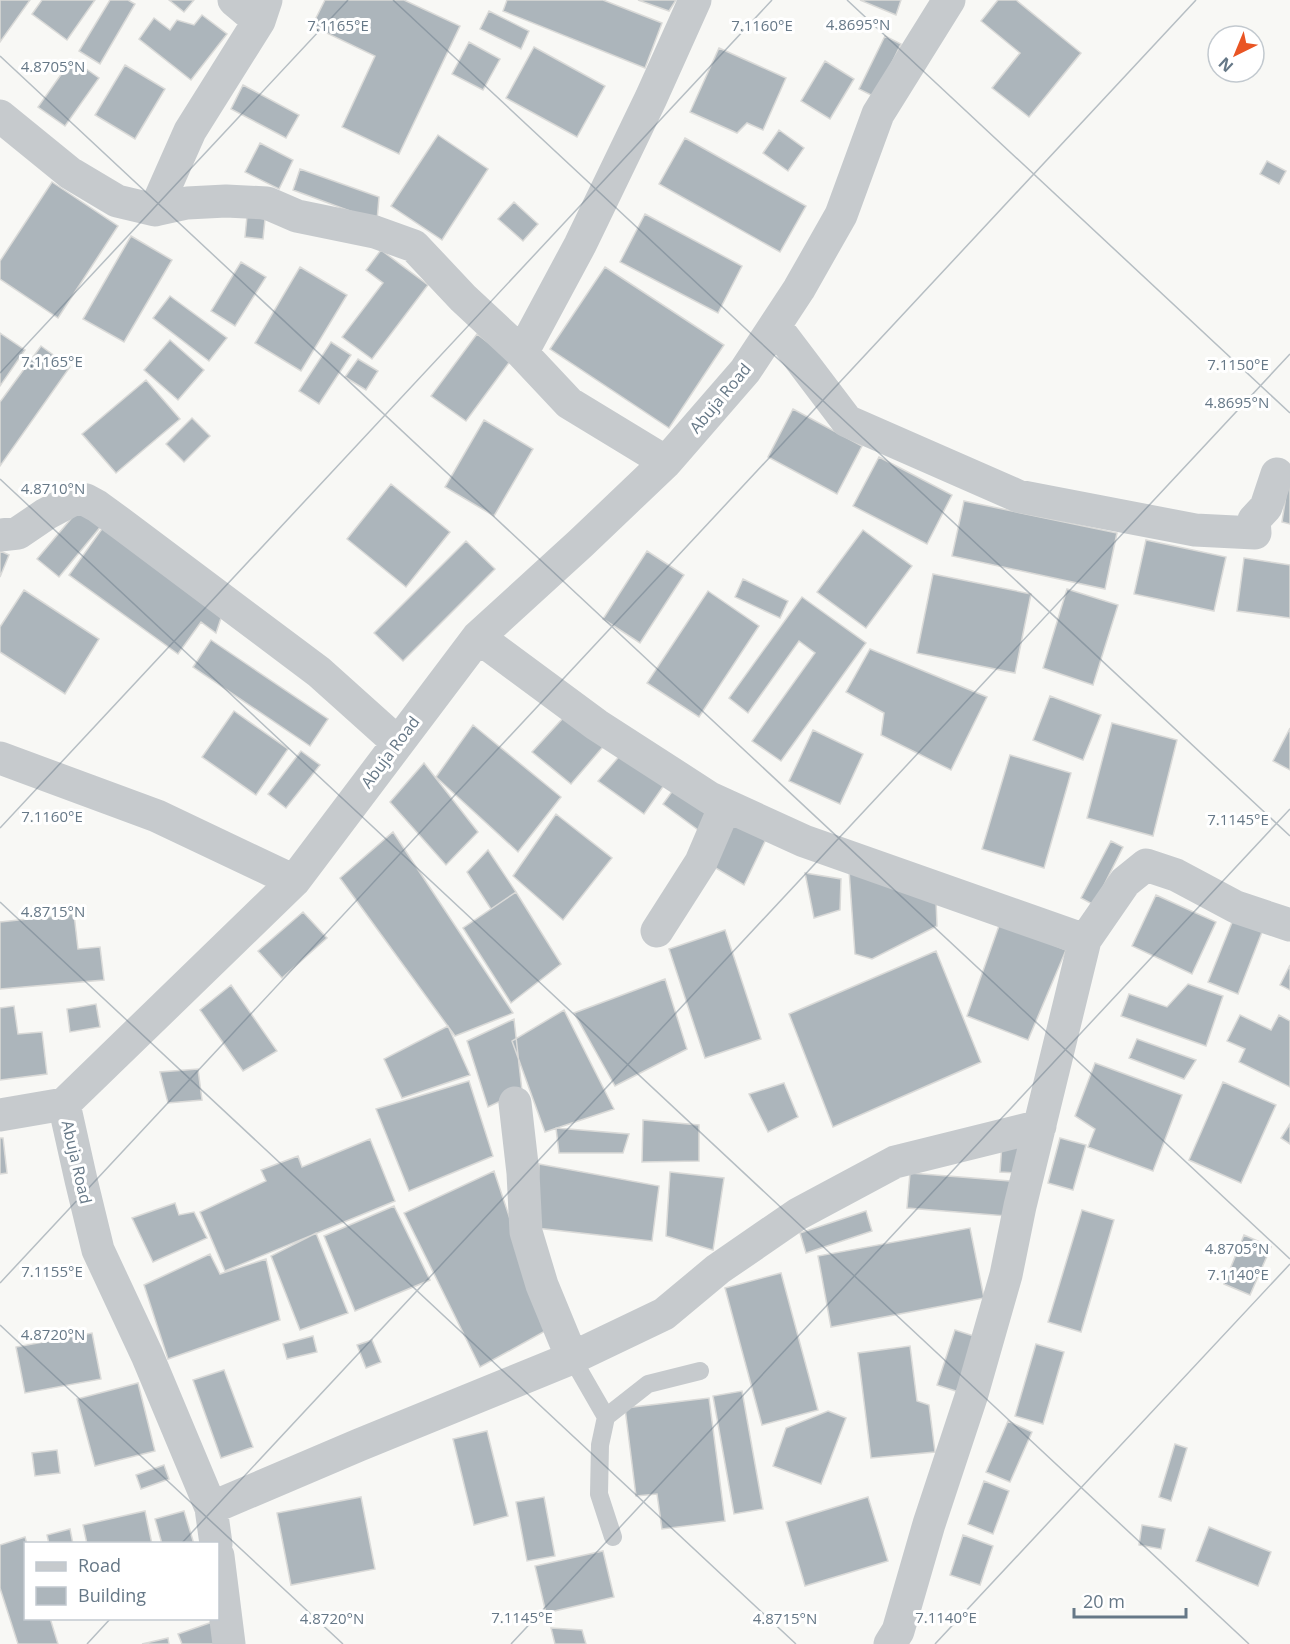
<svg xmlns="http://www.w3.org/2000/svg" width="1290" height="1644" viewBox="0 0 1290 1644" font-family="'Open Sans',sans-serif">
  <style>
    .building { fill: #acb5bb; stroke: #dadad8; stroke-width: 1.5 }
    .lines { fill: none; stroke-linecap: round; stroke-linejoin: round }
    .service { stroke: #c6cacd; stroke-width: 18 }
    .minor { stroke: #c6cacd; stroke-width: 33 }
    .ticks { fill: none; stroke: #667887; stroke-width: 1.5; stroke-opacity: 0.45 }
    .labels { text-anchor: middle; stroke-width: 6; stroke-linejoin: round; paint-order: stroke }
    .street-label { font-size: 16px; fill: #667887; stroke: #fff }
    .ticks-label { font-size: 15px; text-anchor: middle; fill: #667887; stroke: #fff; stroke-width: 6; stroke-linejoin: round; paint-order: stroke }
  </style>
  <rect width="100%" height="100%" fill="#f8f8f5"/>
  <!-- building -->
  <path class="building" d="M0,0H30L0,42Z
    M42,0H95L67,40L32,14Z
    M110,0H128L135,4L100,64L79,51Z
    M169,0H194L184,12Z
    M325,0H404L460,26L399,154L342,127L375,56L312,26Z
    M507,0H603L662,23L645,68L503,11Z
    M638,0H676L669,11Z
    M860,0H901L896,15Z
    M998,0H1016L1081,53L1029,117L992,88L1020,53L981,21Z
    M489,11L529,31L521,49L480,29Z
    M202,15L227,34L191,80L139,39L154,18L170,30L177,20L194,25Z
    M885,36L901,44L875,97L859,89Z
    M469,42L500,59L483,90L452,74Z
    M534,47L605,86L577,137L506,98Z
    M719,48L786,78L763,130L747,123L737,133L690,112Z
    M72,59L99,78L65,126L38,107Z
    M825,61L854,79L830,119L801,101Z
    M125,65L165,89L135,139L95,115Z
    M243,85L299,115L286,138L231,109Z
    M779,130L804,148L788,171L763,153Z
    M438,135L488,169L442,240L391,206Z
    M685,138L806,206L780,252L659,184Z
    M260,143L293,160L279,189L245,172Z
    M1267,161L1286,171L1279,184L1260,174Z
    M300,169L379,197L377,221L293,190Z
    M52,182L118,226L58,318L0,279V261Z
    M514,202L538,224L523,241L498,219Z
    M645,214L742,266L718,313L620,262Z
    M247,216L265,219L263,239L245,237Z
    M131,236L172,260L124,342L83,319Z
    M381,250L428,285L372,359L342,337L383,283L366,270Z
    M241,262L266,277L235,326L211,311Z
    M300,267L347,295L301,371L255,343Z
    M605,267L724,345L669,428L550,349Z
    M170,296L227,338L209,361L153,318Z
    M0,333L25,350L0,386Z
    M477,334L511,360L466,421L431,396Z
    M170,340L204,370L178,400L144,370Z
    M331,342L351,355L319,404L299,391Z
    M41,346L70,367L0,466V402Z
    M358,359L378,371L366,390L345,377Z
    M146,380L180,419L116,473L82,434Z
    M793,409L862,446L837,494L768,457Z
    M192,418L210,436L184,462L166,444Z
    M484,420L533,449L494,516L445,487Z
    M879,457L952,495L927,544L853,506Z
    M1290,469V524L1282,522Z
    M391,484L450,532L406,587L347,539Z
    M86,501L107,519L59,577L37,559Z
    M964,501L1117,533L1105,589L952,556Z
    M104,526L223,612L216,633L201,622L178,654L69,575Z
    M863,530L912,566L866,628L817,592Z
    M1146,540L1226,557L1214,611L1134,594Z
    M466,541L495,569L403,661L374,633Z
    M0,551L9,555L0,577Z
    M647,551L684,575L640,643L603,619Z
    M1244,558L1290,565V618L1237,611Z
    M933,574L1031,594L1015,673L917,653Z
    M743,579L788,601L780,618L735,597Z
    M1067,589L1118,605L1093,685L1043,668Z
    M24,590L99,639L65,694L0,652V627Z
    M708,591L759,626L699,717L647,683Z
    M802,597L866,643L781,761L752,741L815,653L799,641L748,713L729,698Z
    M211,640L328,719L310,746L193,667Z
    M870,649L987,697L951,770L881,735L884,713L846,692Z
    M1050,696L1101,715L1083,760L1033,740Z
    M234,711L288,749L256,795L202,757Z
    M565,716L608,741L571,784L532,752Z
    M1112,723L1177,740L1153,836L1087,818Z
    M473,725L561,797L518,852L436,777Z
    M1290,728V770L1273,761Z
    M813,730L863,754L840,804L789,781Z
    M301,751L320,765L286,808L268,794Z
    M623,752L667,781L644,814L598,781Z
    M1010,755L1071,773L1044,868L982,849Z
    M424,763L478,832L446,865L390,802Z
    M676,786L717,814L705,835L663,804Z
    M556,814L612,858L563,920L513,876Z
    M726,819L768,835L744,885L709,864Z
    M393,832L513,1013L455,1036L340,878Z
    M1111,841L1123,847L1094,905L1081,898Z
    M488,850L516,892L491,909L467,872Z
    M849,870L936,900L937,926L872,959L855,954Z
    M805,873L841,879L840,910L814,918Z
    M516,892L561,964L511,1003L463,928Z
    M1156,895L1216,922L1192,974L1132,946Z
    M303,912L327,938L282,978L258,951Z
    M74,914L78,949L100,947L104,980L0,989V922Z
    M1233,920L1262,932L1238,994L1208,982Z
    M1000,923L1066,950L1028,1040L967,1016Z
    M725,930L761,1039L705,1058L669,949Z
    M936,951L981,1062L833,1127L789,1014Z
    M1290,965V990L1280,985Z
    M665,979L687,1049L615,1086L574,1013Z
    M1188,984L1223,996L1206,1046L1121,1016L1129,994L1167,1007Z
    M231,985L277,1051L243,1071L200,1010Z
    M96,1004L100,1027L70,1032L67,1009Z
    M14,1006L18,1034L42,1032L47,1074L0,1080V1008Z
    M564,1010L614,1109L545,1132L512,1041Z
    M1240,1015L1271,1030L1279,1015L1290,1021V1087L1239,1062L1245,1049L1227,1041Z
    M514,1019L522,1091L488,1107L467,1041Z
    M448,1026L470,1075L402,1098L384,1059Z
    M1137,1039L1196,1060L1184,1079L1129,1058Z
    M1095,1063L1182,1095L1153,1171L1088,1147L1095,1129L1075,1116Z
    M198,1069L202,1100L168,1103L160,1072Z
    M469,1081L493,1156L409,1191L376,1109Z
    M1223,1082L1276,1105L1241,1183L1189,1160Z
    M784,1083L798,1117L768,1132L749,1094Z
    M643,1120L699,1125V1161L642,1162Z
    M1290,1124V1144L1281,1138Z
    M556,1128L629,1134L623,1153H559Z
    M0,1138H3L7,1173L0,1174Z
    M1060,1138L1086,1145L1073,1190L1048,1183Z
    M370,1139L395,1201L225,1271L200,1212L266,1181L261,1170L298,1156L302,1167Z
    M1002,1143L1018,1144L1017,1173L1000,1172Z
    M539,1164L659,1186L652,1241L536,1228Z
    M494,1171L547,1330L480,1367L404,1213Z
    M670,1172L724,1178L713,1250L666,1236Z
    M910,1173L1010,1181L1007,1216L907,1208Z
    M175,1203L179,1215L194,1212L207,1238L153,1262L132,1218Z
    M394,1206L430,1280L355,1311L324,1236Z
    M1082,1210L1114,1220L1081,1332L1048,1322Z
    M866,1211L872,1231L806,1253L800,1233Z
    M970,1228L984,1298L831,1327L818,1256Z
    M316,1233L348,1313L300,1330L271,1256Z
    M1244,1235L1271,1247L1250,1295L1224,1284Z
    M210,1254L220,1274L266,1259L280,1320L168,1359L144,1285Z
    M781,1273L818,1410L762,1425L725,1288Z
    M955,1330L980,1338L962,1393L937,1385Z
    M92,1333L101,1379L25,1393L16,1347Z
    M313,1336L317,1352L287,1359L283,1344Z
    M372,1340L381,1362L366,1368L357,1345Z
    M1036,1344L1064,1352L1043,1424L1015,1416Z
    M910,1346L917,1401L929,1405L935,1452L871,1458L858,1353Z
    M224,1370L253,1447L221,1458L193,1380Z
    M138,1383L155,1451L95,1466L77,1399Z
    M742,1391L763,1509L734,1514L713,1396Z
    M709,1398L725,1521L662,1529L657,1494L636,1496L625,1408Z
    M828,1411L846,1418L821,1484L773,1466L786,1428Z
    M1008,1421L1032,1432L1010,1482L986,1472Z
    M487,1431L508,1516L474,1525L453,1439Z
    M1175,1444L1187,1448L1171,1501L1159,1497Z
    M57,1450L60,1473L35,1476L32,1453Z
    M164,1465L169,1479L141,1489L136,1475Z
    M984,1481L1009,1491L993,1534L968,1524Z
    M361,1497L375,1569L291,1585L277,1513Z
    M544,1497L555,1556L527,1561L516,1502Z
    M868,1497L888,1561L805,1586L786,1522Z
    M145,1511L152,1544H87L83,1525Z
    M184,1511L194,1544H162L155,1519Z
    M1142,1525L1165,1529L1161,1549L1139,1545Z
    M1209,1527L1271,1552L1258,1586L1196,1561Z
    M70,1529L73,1544H49L47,1535Z
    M963,1535L993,1546L980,1585L950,1575Z
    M25,1537L27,1544H26V1618H50L58,1644H18L0,1588V1545Z
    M603,1551L614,1597L546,1613L535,1566Z
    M218,1620L226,1644H182L178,1634Z
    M551,1628L582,1630L586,1644H555Z
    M168,1638L169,1644H142Z"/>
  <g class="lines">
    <!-- service -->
    <path class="service" d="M572,1358L606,1417
      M613,1537L599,1494L600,1445L606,1417L648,1384L700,1371"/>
    <!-- minor -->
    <path class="minor" d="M234,0L259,21
      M0,116L70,173L117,201L155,210L187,203L226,201L267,203L297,216L375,232L414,246L463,298L522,353L569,403L666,462
      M155,210L190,131L259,21L266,0
      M775,326L847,421L1018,496L1195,530L1255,533L1254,520L1266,507L1277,474
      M522,353L580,245L651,98L695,0
      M0,535L18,533L46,514L76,498L86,500L97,506L123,525L319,672L397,742
      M478,637L597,725L710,798L804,841L1085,940
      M0,758L157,816L294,881
      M657,931L701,862L725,806
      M515,1103L523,1173L526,1232L542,1285L572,1358
      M64,1104L294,881L478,637L581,543L666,462L745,371L799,289L841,215L878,114L949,0
      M64,1104L81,1180L98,1250L147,1355L211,1508L216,1544
      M0,1115L64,1104
      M211,1508L359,1445L572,1358L664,1314L718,1269L798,1214L895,1162L1040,1126
      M218,1556L229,1644
      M890,1644L898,1631L929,1524L972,1394L1006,1275L1020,1206L1085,940L1125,882L1146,865L1176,875L1236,907L1290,925"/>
  </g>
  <!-- ticks -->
  <path class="ticks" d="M393,0L1290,836M847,0L1290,413M0,56L1290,1259M0,373L348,0M0,479L1249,1644M0,828L772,0M0,902L796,1644M0,1283L1196,0M0,1325L343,1644M181,1544L1290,354M87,1644L111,1618M511,1644L1290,809M935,1644L1290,1264"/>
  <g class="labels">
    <!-- street labels -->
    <g class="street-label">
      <text transform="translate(720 398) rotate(-50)" y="6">Abuja Road</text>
      <text transform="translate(390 752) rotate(-53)" y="6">Abuja Road</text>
      <text transform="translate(77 1162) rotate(77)" y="6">Abuja Road</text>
    </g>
  </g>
  <g class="ticks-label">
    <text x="858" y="30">4.8695°N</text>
    <text x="762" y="31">7.1160°E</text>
    <text x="338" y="31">7.1165°E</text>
    <text x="53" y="72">4.8705°N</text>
    <text x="52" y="367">7.1165°E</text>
    <text x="1238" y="370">7.1150°E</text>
    <text x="1237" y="408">4.8695°N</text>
    <text x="53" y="494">4.8710°N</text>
    <text x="52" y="822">7.1160°E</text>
    <text x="1238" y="825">7.1145°E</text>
    <text x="53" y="917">4.8715°N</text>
    <text x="1237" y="1254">4.8705°N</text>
    <text x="52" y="1277">7.1155°E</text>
    <text x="1238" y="1280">7.1140°E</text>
    <text x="53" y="1340">4.8720°N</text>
    <text x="522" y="1623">7.1145°E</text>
    <text x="946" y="1623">7.1140°E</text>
    <text x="332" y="1624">4.8720°N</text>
    <text x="785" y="1624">4.8715°N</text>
  </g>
  <!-- legend -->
  <rect x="24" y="1542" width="195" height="78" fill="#ffffff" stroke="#c2c9cf" stroke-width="1.5"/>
  <rect x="36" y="1562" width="30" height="9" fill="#c6cacd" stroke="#c2c9cf" stroke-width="1.5"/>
  <text x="78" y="1572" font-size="18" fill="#667887">Road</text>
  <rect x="36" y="1587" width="30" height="18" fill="#acb5bb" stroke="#c2c9cf" stroke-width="1.5"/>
  <text x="78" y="1602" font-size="18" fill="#667887">Building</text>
  <!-- north arrow -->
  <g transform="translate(1236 54) rotate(223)"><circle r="28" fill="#ffffff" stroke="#c2c9cf" stroke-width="1.5"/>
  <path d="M0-4.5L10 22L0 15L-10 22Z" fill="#e95524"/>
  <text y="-9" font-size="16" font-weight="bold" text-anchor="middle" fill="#667887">N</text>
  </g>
  <!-- scale -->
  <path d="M1074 1608v9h112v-9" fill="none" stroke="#667887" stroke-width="3"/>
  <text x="1083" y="1608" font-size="18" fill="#667887" stroke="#ffffff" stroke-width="4.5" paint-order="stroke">20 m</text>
</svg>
